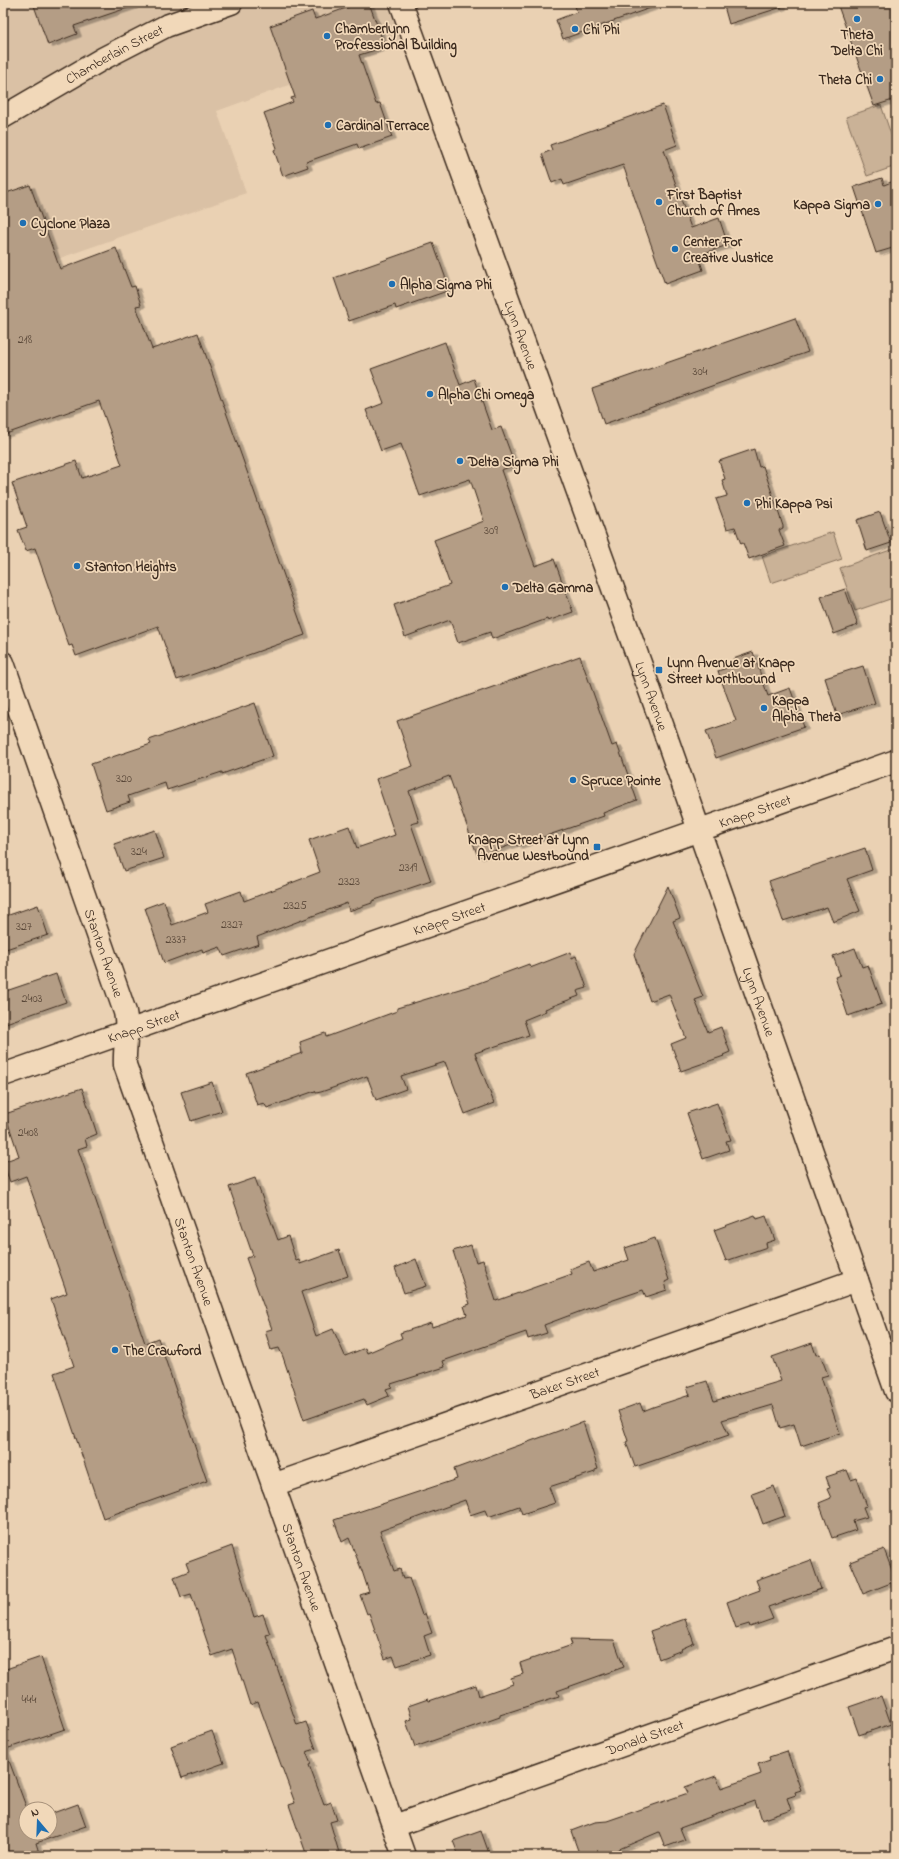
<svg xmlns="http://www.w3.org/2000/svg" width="899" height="1859" viewBox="0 0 899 1859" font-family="'Indie Flower',sans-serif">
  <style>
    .built { fill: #dac1a5 }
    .green { fill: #cab297; stroke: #826e5a }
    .building { fill: #b49d85; stroke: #3b2a1e; filter: url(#shadow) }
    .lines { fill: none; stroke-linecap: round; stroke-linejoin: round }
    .minor-casing { stroke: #3b2a1e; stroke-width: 25 }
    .minor { stroke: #f1d8b9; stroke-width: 22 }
    .poi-dot { fill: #1f6fb2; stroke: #f1d8b9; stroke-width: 1.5 }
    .labels { text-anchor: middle; stroke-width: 3.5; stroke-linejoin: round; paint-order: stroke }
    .number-label { font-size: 12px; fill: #594738 }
    .poi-label { font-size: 14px; font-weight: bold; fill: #3b2a1e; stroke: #f1d8b9; text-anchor: start }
    .street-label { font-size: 14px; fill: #3b2a1e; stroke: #f1d8b9 }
  </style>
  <defs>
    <filter id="shadow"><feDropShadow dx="4.5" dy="2.5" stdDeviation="0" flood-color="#0004"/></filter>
  </defs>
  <rect width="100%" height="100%" fill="#ead1b3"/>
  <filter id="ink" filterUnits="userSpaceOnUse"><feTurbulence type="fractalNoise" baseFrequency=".025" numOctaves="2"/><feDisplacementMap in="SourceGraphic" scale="8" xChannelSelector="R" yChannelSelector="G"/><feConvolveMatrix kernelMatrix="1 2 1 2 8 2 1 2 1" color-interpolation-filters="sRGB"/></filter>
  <g filter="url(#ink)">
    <!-- built -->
    <path class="built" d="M3,3H387L402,44L217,111L246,193L3,278Z"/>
    <!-- green -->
    <path class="green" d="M881,105L896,149V166L867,176L846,117Z
      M833,532L842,559L771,583L762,556Z
      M896,548V597L855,611L840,568Z"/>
    <!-- building -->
    <path class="building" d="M33,3H133V6L74,26L77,34L48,45Z
      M360,3H369L385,47L359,55L376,104L380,103L392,137L359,149L357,144L306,162L308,167L283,176L274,150L277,148L264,113L293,102L291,98L295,97L270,26L312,11L315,19Z
      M574,3H656V6L563,39L556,20L577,12Z
      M734,3H782V7L729,24L724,6Z
      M837,3H896V99L874,106Z
      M663,105L677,145L664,150L691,228L719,218L728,245L698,255L703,270L665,284L623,165L564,185L562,179L552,183L542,154L552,150L550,145Z
      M882,178L884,185L896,180V247L876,253L854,187Z
      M30,185L60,269L116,248L131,287L135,286L141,305L136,306L152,349L198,333L305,635L177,680L158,626L76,656L72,645L69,646L35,548L26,551L18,530L27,527L12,483L76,461L82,478L122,465L99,401L3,435V194Z
      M433,243L450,290L396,309L395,305L349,321L334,278Z
      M795,318L808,352L604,424L592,389Z
      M445,342L460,385L474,379L492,430L501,427L515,465L501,470L535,566L554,559L573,612L548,621L547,619L492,639L490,632L458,643L450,620L405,637L394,605L450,585L434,540L484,521L470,479L420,496L401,444L381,451L366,410L384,403L371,369Z
      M754,449L759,467L763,466L783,526V528L779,530L785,546L749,559L743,543L741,544L735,527L727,529L716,499L727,496L722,480L725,479L719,461Z
      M880,512L891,543L867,551L857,520Z
      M845,589L858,625L834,634L821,597Z
      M753,652L768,696L790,688L804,727L716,758L706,731L736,721L718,671L735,665L733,659Z
      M580,656L612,746L617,744L637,800L603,813L604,816L517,846L516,843L478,857L449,776L409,791L419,822L411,824L431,881L372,901V903L349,911L347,903L257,937L259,944L224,956L220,947L203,953L202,949L164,963L145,908L164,901L172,925L208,912L205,904L241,891L244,901L320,872L309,840L349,826L357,848L395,835L376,779L413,766L397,721Z
      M863,666L875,703L837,715L825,678Z
      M255,703L273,756L222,774V772L167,790L165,783L128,796L130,802L106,810L91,764L151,744L149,740Z
      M155,830L164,858L124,871L114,844Z
      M865,848L872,870L847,879L860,911L833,922L827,907L783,921L769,881Z
      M668,886L680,918L673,921L703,997L695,1000L708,1032L721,1027L730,1052L723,1055L724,1056L681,1071L671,1044L686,1038L669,994L650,1001L634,954Z
      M38,905L48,935L3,950V917Z
      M855,948L862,967L868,965L882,1004L848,1016L835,977L840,975L833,956Z
      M571,952L572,958L576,956L587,988L577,991L579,996L545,1009L546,1011L524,1020L529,1035L475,1053L494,1103L465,1114L445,1062L401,1076L406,1089L376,1100L367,1076L321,1092L316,1093L315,1091L267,1108L264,1103L257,1105L246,1073L302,1053L300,1042L325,1033L326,1037L397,1011V1008L476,984L529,964L530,968Z
      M56,974L66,1002L3,1024V992Z
      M212,1082L222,1111L191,1121L181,1092Z
      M82,1088L97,1134L85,1139L87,1146L78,1149L145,1343L158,1338L207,1481L103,1518L54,1373L74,1366L51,1299L67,1293L26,1176L10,1182L3,1163V1162L19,1156L5,1114Z
      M717,1103L731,1140L726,1141L729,1150L703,1159L687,1113Z
      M255,1178L278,1240L288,1236L296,1261L299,1260L300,1264L339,1250L348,1276L301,1292L316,1336L333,1329L345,1356L365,1348L367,1353L402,1338L400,1333L431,1323L432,1327L467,1315L464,1306L470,1304L453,1251L471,1245L476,1262L483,1260L496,1301L572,1274L570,1269L589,1262L593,1272L629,1260L625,1248L655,1238L669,1280L665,1282L667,1290L646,1297L643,1290L584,1310L544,1325L547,1333L528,1339L526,1332L443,1361L445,1367L391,1384L392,1387L386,1389L389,1396L367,1405L364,1399L304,1420L283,1357L279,1348L271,1350L265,1331L272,1329L246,1258L253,1256L229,1187Z
      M755,1215L757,1219L766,1216L775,1240L766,1243L767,1247L726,1261L714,1230Z
      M416,1259L426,1286L404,1293L395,1268Z
      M812,1343L816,1355L820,1354L828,1375L821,1377L840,1433L801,1446L794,1424L780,1428L773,1405L722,1420L729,1435L635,1467L626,1442L628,1441L618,1411L640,1403L643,1411L653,1407L690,1395L687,1387L707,1381L714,1401L781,1381L772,1357Z
      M583,1422L598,1469L595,1470V1472L549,1487L555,1503L522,1514L519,1506L488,1517L485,1510L470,1515L465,1500L380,1531L394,1571L400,1569L403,1579L409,1578L422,1615L425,1613L432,1633L424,1636L430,1655L397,1666L393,1656L385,1659L369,1613L367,1614L360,1595L369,1592L362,1571L349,1538L342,1542L334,1520L457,1479L454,1469Z
      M847,1470L851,1480L857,1478L867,1506L863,1507L867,1517L853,1521L856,1530L832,1538L819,1503L831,1498L827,1489L830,1488L826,1477Z
      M774,1486L785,1516L763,1524L752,1494Z
      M232,1546L254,1617L263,1614L270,1634L266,1635L297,1725L306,1722L316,1749L306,1752L311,1764L309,1765L324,1805L331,1802L337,1820L330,1822L340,1856H307L289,1805L295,1803L258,1702L250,1705L232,1649L212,1656L191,1594L181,1597L174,1577L189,1571L186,1563Z
      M884,1549L896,1581L863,1594L850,1562Z
      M811,1560L821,1589L768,1607L773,1619L750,1627L749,1624L736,1628L727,1602L760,1590L756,1580Z
      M685,1619L694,1643L681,1649L682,1650L659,1659L650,1631Z
      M570,1639L614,1640L624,1667L557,1691L559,1696L500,1715V1717L415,1747L406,1721L412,1719L408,1706L428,1699L429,1701L476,1685L479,1696L513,1684L511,1678L523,1674L520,1663L572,1645Z
      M41,1657L65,1729L3,1750V1670Z
      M881,1696L891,1724L859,1735L849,1707Z
      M212,1731L224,1763L182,1778L171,1746Z
      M3,1750H5L27,1809L26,1833H50V1814L78,1804L86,1826L36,1843L40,1856H3Z
      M787,1751L801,1790L795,1792L796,1795L787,1798L791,1810L762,1820L758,1807H756L754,1801L680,1828L685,1840L665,1847L659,1832L603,1856H580L571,1831L595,1822L607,1821L688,1793L685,1787L716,1776L721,1788L761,1774L758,1764L770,1760L769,1757Z
      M481,1831L490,1856H459L453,1841Z"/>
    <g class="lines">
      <!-- minor casing -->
      <g class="minor-casing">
        <g id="minor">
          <path id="s1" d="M401,3L653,699L896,1391"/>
          <path id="s2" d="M3,117L104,58L166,26L231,3"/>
          <path id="s3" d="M3,663L125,1012C129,1030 124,1047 125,1065L404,1856"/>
          <path id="s4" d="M3,1075L896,761"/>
          <path id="s5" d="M273,1485L857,1280"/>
          <path id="s6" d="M394,1826L896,1648"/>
        </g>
      </g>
      <!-- minor -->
      <use href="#minor" class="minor"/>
    </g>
  </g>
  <!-- markers -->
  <g class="poi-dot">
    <circle cx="857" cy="19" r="4"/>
    <circle cx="575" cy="29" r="4"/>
    <circle cx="327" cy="36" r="4"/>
    <circle cx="880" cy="79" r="4"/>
    <circle cx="328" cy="125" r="4"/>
    <circle cx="659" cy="202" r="4"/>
    <circle cx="878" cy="204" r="4"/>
    <circle cx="23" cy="223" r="4"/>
    <circle cx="675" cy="249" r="4"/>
    <circle cx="392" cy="284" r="4"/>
    <circle cx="430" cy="394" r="4"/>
    <circle cx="460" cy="461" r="4"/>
    <circle cx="747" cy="503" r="4"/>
    <circle cx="77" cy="566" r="4"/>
    <circle cx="505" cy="587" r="4"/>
    <rect x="655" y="666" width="8" height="8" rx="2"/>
    <circle cx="764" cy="708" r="4"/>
    <circle cx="573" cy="780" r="4"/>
    <rect x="593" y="843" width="8" height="8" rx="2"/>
    <circle cx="115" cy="1350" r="4"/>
  </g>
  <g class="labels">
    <!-- number labels -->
    <g class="number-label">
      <text x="25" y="343">218</text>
      <text x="700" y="375">304</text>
      <text x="491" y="534">309</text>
      <text x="124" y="782">320</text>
      <text x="139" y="855">324</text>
      <text x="408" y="871">2319</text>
      <text x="349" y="885">2323</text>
      <text x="295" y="909">2325</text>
      <text x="232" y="928">2327</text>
      <text x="24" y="930">327</text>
      <text x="176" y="943">2337</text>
      <text x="32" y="1002">2403</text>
      <text x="28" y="1136">2408</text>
      <text x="29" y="1703">444</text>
    </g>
    <!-- poi labels -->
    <g class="poi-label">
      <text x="335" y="33">Chamberlynn<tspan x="335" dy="16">Professional Building</tspan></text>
      <text x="583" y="34">Chi Phi</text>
      <text x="857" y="39" text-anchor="middle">Theta<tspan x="857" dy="16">Delta Chi</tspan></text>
      <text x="872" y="84" text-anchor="end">Theta Chi</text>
      <text x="336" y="130">Cardinal Terrace</text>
      <text x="667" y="199">First Baptist<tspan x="667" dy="16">Church of Ames</tspan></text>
      <text x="870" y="209" text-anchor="end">Kappa Sigma</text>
      <text x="31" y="228">Cyclone Plaza</text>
      <text x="683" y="246">Center For<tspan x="683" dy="16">Creative Justice</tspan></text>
      <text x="400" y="289">Alpha Sigma Phi</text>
      <text x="438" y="399">Alpha Chi Omega</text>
      <text x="468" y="466">Delta Sigma Phi</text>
      <text x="755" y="508">Phi Kappa Psi</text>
      <text x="85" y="571">Stanton Heights</text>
      <text x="513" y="592">Delta Gamma</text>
      <text x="667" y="667">Lynn Avenue at Knapp<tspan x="667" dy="16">Street Northbound</tspan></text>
      <text x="772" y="705">Kappa<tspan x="772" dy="16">Alpha Theta</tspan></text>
      <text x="581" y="785">Spruce Pointe</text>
      <text x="589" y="844" text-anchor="end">Knapp Street at Lynn<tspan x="589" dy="16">Avenue Westbound</tspan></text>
      <text x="123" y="1355">The Crawford</text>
    </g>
    <!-- street labels -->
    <g class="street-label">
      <text dy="5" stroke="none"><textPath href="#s2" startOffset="128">Chamberlain Street</textPath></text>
      <text dy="5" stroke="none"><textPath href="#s1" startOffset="353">Lynn Avenue</textPath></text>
      <text dy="5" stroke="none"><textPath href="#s1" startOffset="737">Lynn Avenue</textPath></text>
      <text dy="5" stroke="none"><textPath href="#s4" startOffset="797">Knapp Street</textPath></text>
      <text dy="5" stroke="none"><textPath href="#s4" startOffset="473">Knapp Street</textPath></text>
      <text dy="5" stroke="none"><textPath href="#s3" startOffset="307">Stanton Avenue</textPath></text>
      <text dy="5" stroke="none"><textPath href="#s1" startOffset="1061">Lynn Avenue</textPath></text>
      <text dy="5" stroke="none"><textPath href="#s4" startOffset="149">Knapp Street</textPath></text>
      <text dy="5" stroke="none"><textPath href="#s3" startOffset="631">Stanton Avenue</textPath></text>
      <text dy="5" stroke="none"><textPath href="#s5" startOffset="309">Baker Street</textPath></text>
      <text dy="5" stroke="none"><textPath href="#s3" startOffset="955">Stanton Avenue</textPath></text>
      <text dy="5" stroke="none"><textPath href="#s6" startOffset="266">Donald Street</textPath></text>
    </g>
  </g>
  <!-- margin -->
  <rect width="899" height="1859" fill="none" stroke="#f1d8b9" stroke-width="16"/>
  <rect x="8" y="8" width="883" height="1843" fill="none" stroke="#3b2a1e" stroke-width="1.5" filter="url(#ink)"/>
  <!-- north arrow -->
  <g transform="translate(38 1821) rotate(341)"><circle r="19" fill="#f1d8b9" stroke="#a8927b"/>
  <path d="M0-3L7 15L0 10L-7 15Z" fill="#1f6fb2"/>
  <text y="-6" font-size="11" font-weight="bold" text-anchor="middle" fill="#3b2a1e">N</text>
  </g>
</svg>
